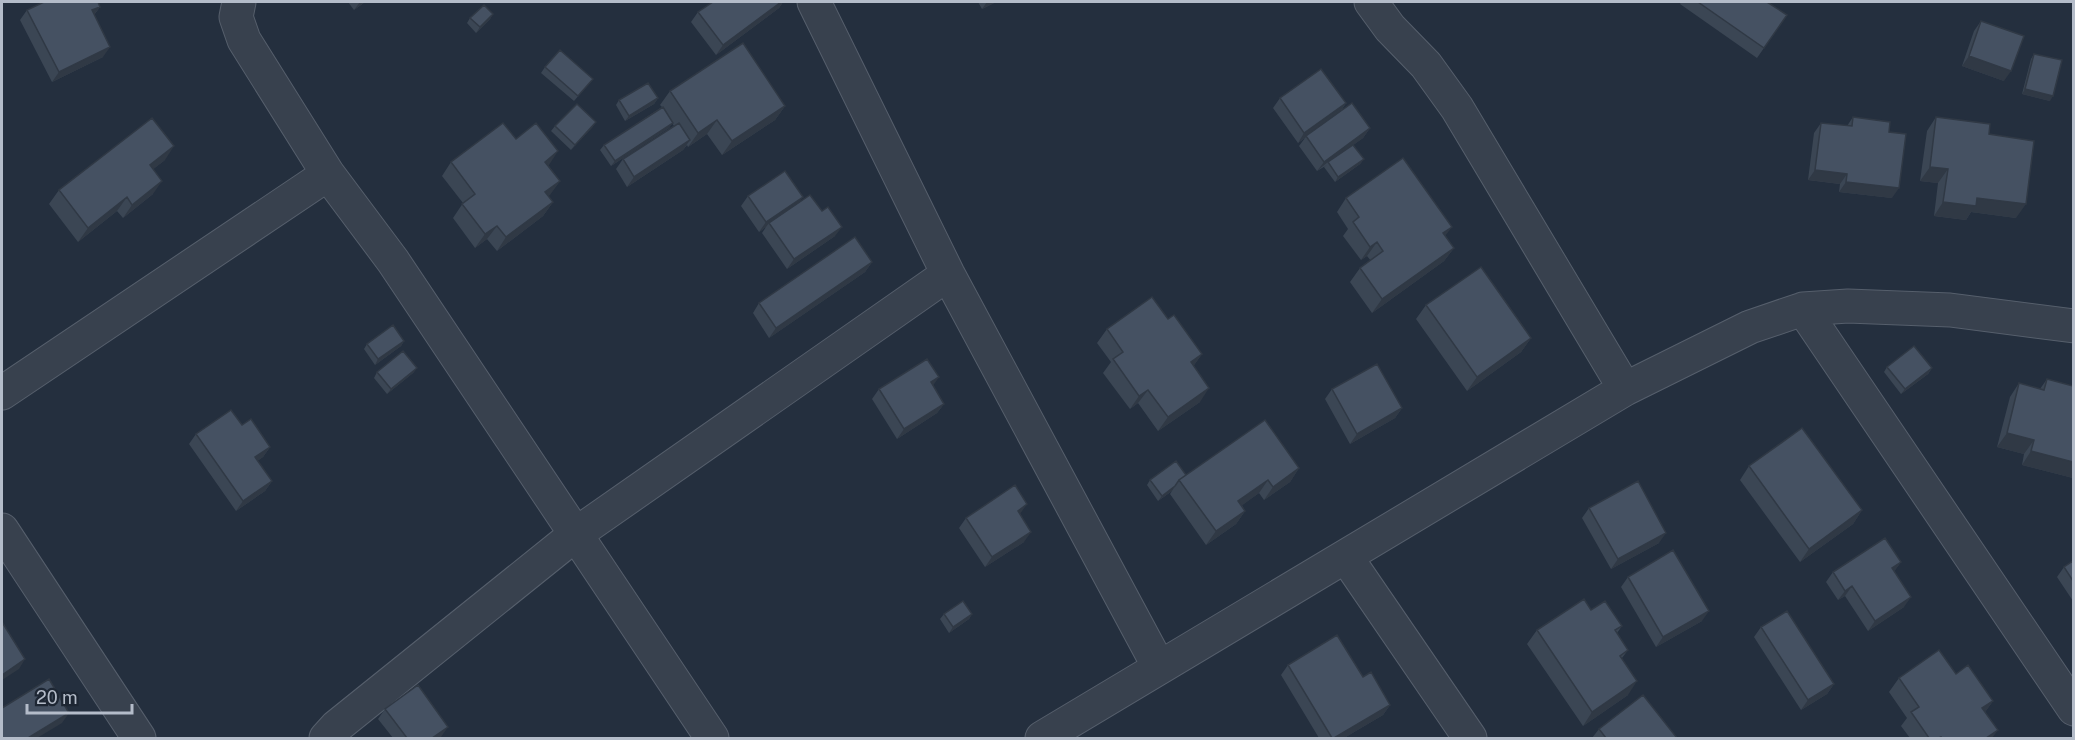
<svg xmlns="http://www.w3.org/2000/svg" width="2075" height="740" viewBox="0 0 2075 740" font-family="'Public Sans',sans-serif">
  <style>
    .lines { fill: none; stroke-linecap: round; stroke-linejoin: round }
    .minor-casing { stroke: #565f6c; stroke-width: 35 }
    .minor { stroke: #38414e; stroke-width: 33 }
    .wall { fill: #3b4654 }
    .shaded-wall { fill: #303945 }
    .building { fill: #455162; stroke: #303945; stroke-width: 1.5 }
  </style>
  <rect width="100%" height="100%" fill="#242f3e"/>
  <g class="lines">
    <!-- minor casing -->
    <g class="minor-casing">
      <path id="minor" d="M239,2L236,17L244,40L328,174L393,261L712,738
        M814,2L948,274L1159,667
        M1371,2L1390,28L1426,65L1457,108L1625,389
        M1803,309L2074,709
        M2,393L328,174
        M2,530L139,738
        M1346,557L1470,738
        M326,738L336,727L576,534L948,274
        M1042,738L1625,389L1750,327L1803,309L1848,306L1950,310L2074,326"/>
    </g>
    <!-- minor -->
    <use href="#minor" class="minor"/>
  </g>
  <!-- wall -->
  <path class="wall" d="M348,2H365L354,10Z
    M713,2H783L779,8L716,55L691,22L698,12Z
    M978,2H996L982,9Z
    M1681,2H1767L1787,15L1757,58L1680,4Z
    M100,7L94,15L103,57L52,82L20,20L27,10Z
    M493,14L490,19L476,33L467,23L470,18Z
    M1981,21L2004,81L1962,66L1974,31Z
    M2034,54L2050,101L2022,94L2031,59Z
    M545,67L593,79L574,101L541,73Z
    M670,91L785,106L775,120L722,155L707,134L688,147L687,145L683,150L627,187L616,169L623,159L674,126L672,123L669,128L611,166L600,150L604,145L662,107L660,105Z
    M658,98L654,104L625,121L616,105L619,100Z
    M1280,98L1346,103L1341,111L1370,128L1363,138L1353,145L1364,159L1360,164L1335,182L1324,167L1327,165L1317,171L1299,146L1305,138L1298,143L1273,108Z
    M1853,117L1889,132L1892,198L1839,192L1840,184L1808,180L1814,133L1821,123L1847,126Z
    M1936,117L1989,134L2016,218L1971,212L1966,220L1934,216L1938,183L1920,181L1927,131Z
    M596,122L571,150L551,131L555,126Z
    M516,139L548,165L560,181L548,196L553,202L543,216L497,251L487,239L475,248L453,218L463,203L442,176L451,162Z
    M165,160L153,169V194L123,218L117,211L78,242L49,204L59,190Z
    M748,196L803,197L798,203L835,236L787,269L762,233L766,227L759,232L741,206Z
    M1346,198L1445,235L1454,248L1444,261L1372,313L1350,282L1360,268L1371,261L1367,256L1361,260L1343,236L1348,229L1337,212Z
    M872,262L865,272L769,338L753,313L759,303Z
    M1426,305L1531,338L1521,352L1467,391L1416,319Z
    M1168,319L1202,354L1194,365L1200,402L1158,431L1138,403L1130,409L1103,373L1111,362L1097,343L1107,329Z
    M404,341L401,346L375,365L364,349L367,344Z
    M1887,367L1932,368L1928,374L1901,394L1884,372Z
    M417,368L413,373L387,394L374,378L377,372Z
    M2047,379L2073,386V478L2022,465L2024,454L1997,447L2010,397L2019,383L2040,389Z
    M933,386L944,404L937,413L897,439L872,399L879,389Z
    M1332,389L1402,408L1395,418L1350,444L1325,399Z
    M242,425L270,447L263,457L257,461L272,481L265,491L236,511L189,444L196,434Z
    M1749,466L1862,510L1853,524L1800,562L1740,480Z
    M1299,468L1290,482L1264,500L1259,493L1242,505L1245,511L1236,524L1206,545L1170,494L1172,491L1158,501L1147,485L1150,480L1186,475Z
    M1589,508L1659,543L1611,569L1582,518Z
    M1020,514L1024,542L985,567L959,528L966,518Z
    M2073,561V601L2057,577L2064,567Z
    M1901,562L1894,571L1904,607L1868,631L1845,596L1838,600L1826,582L1833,572Z
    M1628,577L1702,621L1656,647L1621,587Z
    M1591,610L1622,626L1617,633L1628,650L1622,658L1628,695L1583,726L1527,644L1537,630Z
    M944,614H972L969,619L949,633L940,619Z
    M1761,627L1834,684L1827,694L1801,710L1754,637Z
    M1288,665L1363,677L1390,705L1383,715L1344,738H1319L1281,675Z
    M1956,674L1993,701L1985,712L1992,738H1910L1901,726L1907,718L1889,692L1899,678Z
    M385,709L441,737L439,738H393L378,719Z
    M1599,729L1677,738H1592Z"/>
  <!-- shaded-wall -->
  <path class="shaded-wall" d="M360,2H365L354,10Z
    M781,2H783L779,8L716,55L723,45Z
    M987,2H996L982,9Z
    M100,7L93,16L92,10Z
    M493,14L490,19L476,33L480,27Z
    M110,47L103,57L52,82L59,72Z
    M1969,56L2011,71L2004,81L1962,66Z
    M2025,89L2053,96L2050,101L2022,94Z
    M658,98L654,104L625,121L629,116Z
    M1346,103L1339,113L1298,143L1304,133Z
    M785,106L775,120L722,155L732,141Z
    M717,120L707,134L688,147L698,133Z
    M596,122L592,128L571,150L575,145Z
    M673,123L669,128L611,166L615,161Z
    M1370,128L1363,138L1329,163L1328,162L1317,171L1324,162Z
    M690,140L683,150L627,187L634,177Z
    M174,146L165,160L141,179L150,165Z
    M558,151L549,165L535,175L545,162Z
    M1364,159L1360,164L1335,182L1338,177Z
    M1930,167L1948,169L1938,183L1920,181Z
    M1815,170L1847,174L1840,184L1808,180Z
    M162,181L153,194L123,218L132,205Z
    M560,181L550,195L535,206L545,192Z
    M1846,182L1899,188L1892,198L1839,192Z
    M127,197L117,211L78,242L88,228Z
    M803,197L796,207L769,223L766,227L759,232L766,222Z
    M1977,198L2026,204L2016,218L1971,212L1966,220L1934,216L1943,202Z
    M553,202L543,216L497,251L506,237Z
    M497,226L487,239L475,248L485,234Z
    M842,227L835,236L787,269L794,259Z
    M1452,227L1442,240L1443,233Z
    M1377,242L1367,256L1361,260L1370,247Z
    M1454,248L1444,261L1372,313L1382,299Z
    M872,262L865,272L769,338L776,328Z
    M1531,338L1521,352L1467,391L1477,377Z
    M404,341L401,346L375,365L378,359Z
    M1202,354L1192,368L1191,362Z
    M417,368L413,373L387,394L391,389Z
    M1932,368L1928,374L1901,394L1905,389Z
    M939,377L932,387L931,382Z
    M1209,388L1200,402L1158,431L1168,417Z
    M1148,390L1138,403L1130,409L1139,396Z
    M944,404L937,413L897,439L904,429Z
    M1402,408L1395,418L1350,444L1357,434Z
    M2007,433L2034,440L2024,454L1997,447Z
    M270,447L263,457L248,467L255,457Z
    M2031,451L2073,462V478L2022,465Z
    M1299,468L1290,482L1264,500L1273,487Z
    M1268,480L1259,493L1229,515L1238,501Z
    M272,481L265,491L236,511L243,501Z
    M1175,486L1172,491L1158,501L1162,496Z
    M1027,504L1020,514L1018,511Z
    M1862,510L1853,524L1800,562L1809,549Z
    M1245,511L1236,524L1206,545L1216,531Z
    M1031,532L1024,542L985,567L992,557Z
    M1666,533L1659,543L1611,569L1618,559Z
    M1901,562L1894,572L1892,568Z
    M1852,586L1845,596L1838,600L1845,591Z
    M1911,597L1904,607L1868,631L1875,621Z
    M1709,611L1702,621L1656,647L1663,637Z
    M972,614L969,619L949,633L953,627Z
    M25,659L19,669L2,680V675Z
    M1637,681L1628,695L1583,726L1592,712Z
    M1834,684L1827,694L1801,710L1808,700Z
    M1993,701L1983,715L1982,708Z
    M1390,705L1383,715L1344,738H1334Z
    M69,713L62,723L37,738H28Z
    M448,727L441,737L439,738H432Z
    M1998,730L1992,738H1986Z"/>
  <!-- building -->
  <path class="building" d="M44,2H98L100,7L92,10L110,47L59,72L27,10Z
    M713,2H781L723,45L698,12Z
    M1698,2H1767L1787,15L1764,48Z
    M484,5L493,14L480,27L470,18Z
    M1981,21L2024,36L2011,71L1969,56Z
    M743,43L785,106L732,141L717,120L698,133L670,91Z
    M560,50L593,79L578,96L545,67Z
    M2034,54L2062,60L2053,96L2025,89Z
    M1321,69L1346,103L1304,133L1280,98Z
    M648,83L658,98L629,116L619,100Z
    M1352,103L1370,128L1324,162L1306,136Z
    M577,104L596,122L575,145L555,126Z
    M663,107L673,123L615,161L604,145Z
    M1853,117L1890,122L1889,132L1906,134L1899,188L1846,182L1847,174L1815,170L1821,123L1852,126Z
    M1936,117L1990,124L1989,134L2034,141L2026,204L1977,198L1976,206L1943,202L1948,169L1930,167Z
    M152,118L174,146L150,165L162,181L132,205L127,197L88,228L59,190Z
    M503,123L516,139L536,123L558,151L545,162L560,181L545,192L553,202L506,237L497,226L485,234L462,204L475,194L451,162Z
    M679,123L690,140L634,177L623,159Z
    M1353,145L1364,159L1338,177L1328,162Z
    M1403,158L1452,227L1443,233L1454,248L1382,299L1360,268L1383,251L1377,242L1370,247L1353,222L1359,217L1346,198Z
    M785,171L803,197L766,222L748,196Z
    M810,195L822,211L828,207L842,227L794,259L769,223Z
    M855,237L872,262L776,328L759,303Z
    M1481,267L1531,338L1477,377L1426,305Z
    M1152,297L1168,319L1174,315L1202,354L1191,362L1209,388L1168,417L1148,390L1139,396L1113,359L1123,352L1107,329Z
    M393,325L404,341L378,359L367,344Z
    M1914,346L1932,368L1905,389L1887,367Z
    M403,351L417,368L391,389L377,372Z
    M927,359L939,377L931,382L944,404L904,429L879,389Z
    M1377,364L1402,408L1357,434L1332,389Z
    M2047,379L2073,386V462L2031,451L2034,440L2007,433L2019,383L2044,390Z
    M231,410L242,425L251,419L270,447L255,457L272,481L243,501L196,434Z
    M1265,420L1299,468L1273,487L1268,480L1238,501L1245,511L1216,531L1179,480Z
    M1802,428L1862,510L1809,549L1749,466Z
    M1176,461L1186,475L1179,480L1175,486L1162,496L1150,480Z
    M1638,481L1666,533L1618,559L1589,508Z
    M1015,485L1027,504L1018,511L1031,532L992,557L966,518Z
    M1885,538L1901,562L1892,568L1911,597L1875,621L1852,586L1845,591L1833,572Z
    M1673,550L1709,611L1663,637L1628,577Z
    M2073,561V581L2064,567Z
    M1584,599L1591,610L1605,601L1622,626L1615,630L1628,650L1620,656L1637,681L1592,712L1537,630Z
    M963,601L972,614L953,627L944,614Z
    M1787,611L1834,684L1808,700L1761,627Z
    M2,622L25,659L2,675Z
    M1337,635L1363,677L1371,672L1390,705L1334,738H1332L1288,665Z
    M1939,650L1956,674L1968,665L1993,701L1982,708L1998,730L1986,738H1942L1941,737L1939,738H1929L1911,712L1919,707L1899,678Z
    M49,679L69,713L28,738H2V708Z
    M418,685L448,727L432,738H407L385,709Z
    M1643,695L1677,738H1606L1599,729Z"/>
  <!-- border -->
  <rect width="2075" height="740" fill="none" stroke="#b4bcc9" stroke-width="6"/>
  <!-- scale -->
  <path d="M27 704v9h105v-9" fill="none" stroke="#b4bcc9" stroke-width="3"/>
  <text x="36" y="704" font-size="18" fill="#b4bcc9" stroke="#1d2633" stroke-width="4.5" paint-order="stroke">20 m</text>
</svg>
